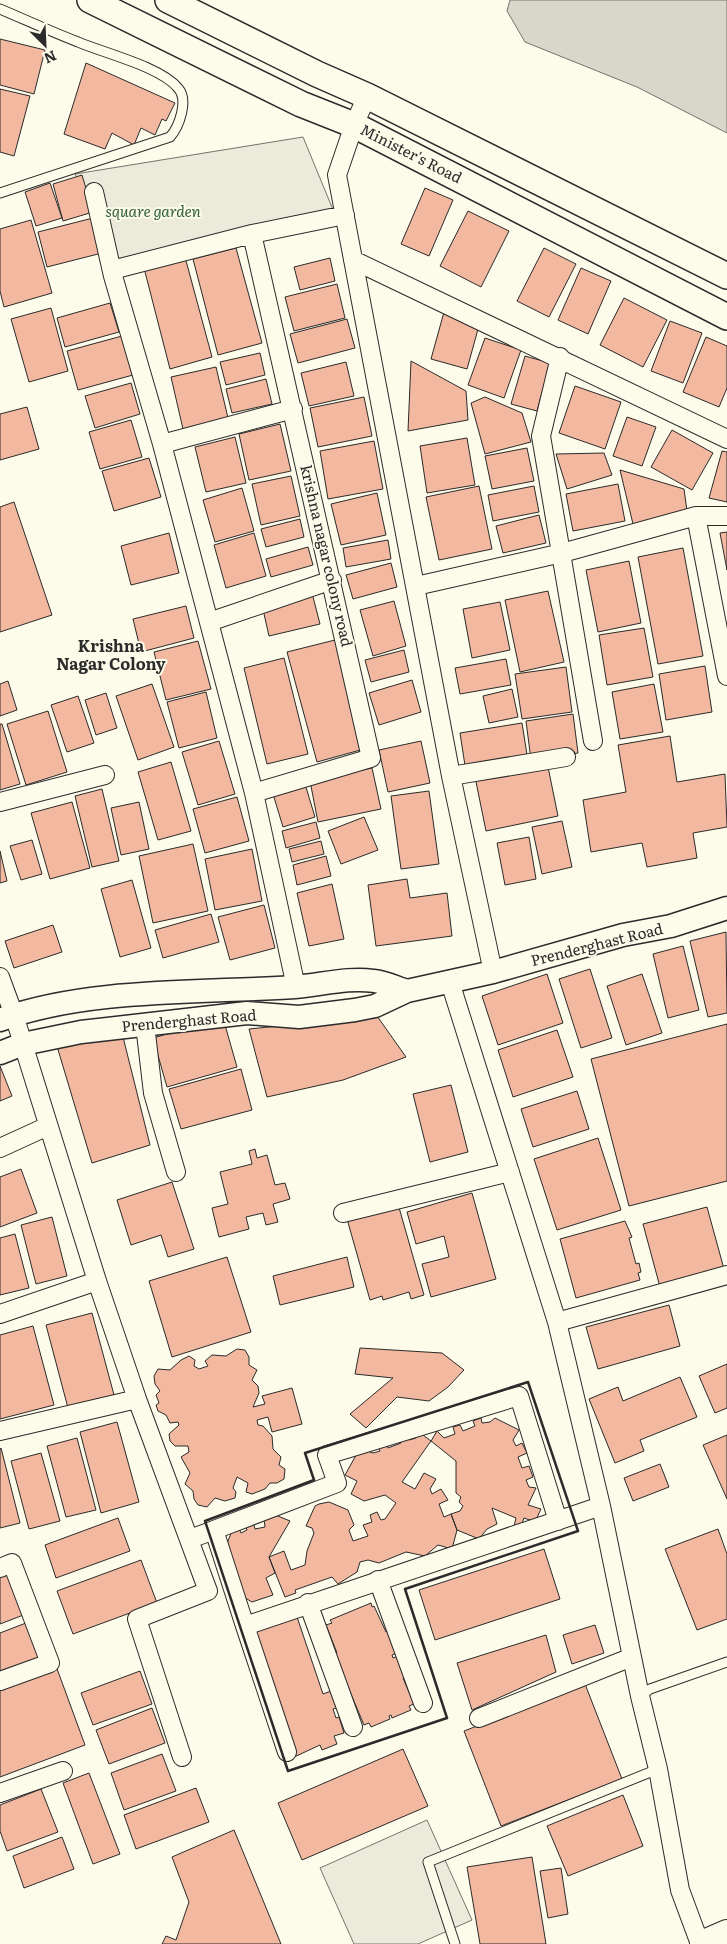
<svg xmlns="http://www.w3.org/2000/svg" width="727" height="1944" viewBox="0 0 727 1944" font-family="Literata,serif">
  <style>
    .green { fill: #ecebdb; stroke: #74746e }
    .water { fill: #d8d7c9; stroke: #74746e }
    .building { fill: #f2b8a0; stroke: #2b2b2b }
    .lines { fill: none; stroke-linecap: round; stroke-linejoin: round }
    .service-casing { stroke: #2b2b2b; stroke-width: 11 }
    .minor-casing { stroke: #2b2b2b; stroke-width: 20 }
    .tertiary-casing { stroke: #2b2b2b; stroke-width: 25 }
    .secondary-casing { stroke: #2b2b2b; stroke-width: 28 }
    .primary-casing { stroke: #2b2b2b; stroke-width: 30 }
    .service { stroke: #fdfbea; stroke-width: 9 }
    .minor { stroke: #fdfbea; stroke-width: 18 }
    .tertiary { stroke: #fdfbea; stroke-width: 22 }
    .secondary { stroke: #fdfbea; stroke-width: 25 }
    .primary { stroke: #fdfbea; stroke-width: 28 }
    .wall { stroke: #2b2b2b; stroke-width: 2.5 }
    .labels { text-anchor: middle; stroke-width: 4; stroke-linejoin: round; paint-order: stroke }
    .street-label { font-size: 15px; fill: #2b2b2b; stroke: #fdfbea }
    .park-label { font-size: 15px; font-style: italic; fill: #34623c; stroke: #fdfbea }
    .neighbourhood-label { font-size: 16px; font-weight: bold; fill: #2b2b2b; stroke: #fdfbea }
  </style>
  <rect width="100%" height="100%" fill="#fdfbea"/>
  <!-- green -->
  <path class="green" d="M303,137L336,217L119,272L116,256L75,174Z
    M427,1820L472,1920L418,1944H354L320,1868Z"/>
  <!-- water -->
  <path class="water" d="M510,0H727V133L637,87L525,42L507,11Z"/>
  <!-- building -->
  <path class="building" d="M0,39L45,50L34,94L0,85Z
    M86,63L175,103L166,121L162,119L155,135L141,128L134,145L112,133L105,149L64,134Z
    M0,89L30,96L14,156L0,152Z
    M82,175L93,212L63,221L53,184Z
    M50,183L62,218L36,226L25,192Z
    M425,188L453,200L429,256L401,244Z
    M468,211L509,231L481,287L440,266Z
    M93,218L102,253L47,267L38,232Z
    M31,220L52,293L4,307L0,291V229Z
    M236,248L262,343L218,355L193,259Z
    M544,248L576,264L549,317L517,301Z
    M185,257L212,357L170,369L144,268Z
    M330,258L335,281L300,290L294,267Z
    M581,268L611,281L588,334L558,320Z
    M337,284L345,318L294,331L285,297Z
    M624,298L667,320L643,367L600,345Z
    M110,303L119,332L65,347L57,318Z
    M51,308L68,371L29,382L11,319Z
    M444,312L480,322L467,369L431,359Z
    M347,319L355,348L298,363L290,334Z
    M670,321L702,333L683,383L651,371Z
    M122,336L133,375L78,390L67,351Z
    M706,337L727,346V388L719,407L683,392Z
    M485,338L521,350L504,398L468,385Z
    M260,353L265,375L226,385L220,362Z
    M525,356L550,363L537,411L511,404Z
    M411,361L466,391L468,420L408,431Z
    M346,362L354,396L309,406L301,373Z
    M216,367L228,418L183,429L171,377Z
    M266,379L272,404L232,413L226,389Z
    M131,383L140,414L95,428L85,396Z
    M575,386L621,402L605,449L559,433Z
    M364,397L372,436L318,447L310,408Z
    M485,397L522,413L531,442L485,454L471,403Z
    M27,407L39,449L0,460V414Z
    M627,417L656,427L642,466L613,456Z
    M131,420L142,457L100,469L89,432Z
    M280,424L291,471L249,480L239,434Z
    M672,430L713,453L692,490L651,467Z
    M235,437L246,483L206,492L195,447Z
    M467,438L475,485L427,493L420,446Z
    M374,441L383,489L328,499L320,451Z
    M527,448L534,481L492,489L485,456Z
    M722,451L727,452V502L709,498Z
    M604,453L612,475L567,489L556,454Z
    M149,458L161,497L114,511L102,471Z
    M620,470L684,489L687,511L633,524Z
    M291,476L300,516L261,525L252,484Z
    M618,484L625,521L573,531L566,494Z
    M479,486L492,549L439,560L426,497Z
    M534,486L539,512L493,521L488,495Z
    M242,488L254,531L215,542L203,500Z
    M377,493L386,535L341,545L331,504Z
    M14,502L52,615L0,632V507Z
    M539,515L546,543L503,553L496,526Z
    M300,519L304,537L266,547L261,529Z
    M727,532V570L720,533Z
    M169,533L179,573L131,585L121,546Z
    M254,533L266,576L226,588L214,545Z
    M388,540L391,559L346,567L343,548Z
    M308,547L313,565L271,577L266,559Z
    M683,548L703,656L658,664L638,557Z
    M629,561L641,623L598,632L586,570Z
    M391,563L397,587L353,599L346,575Z
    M548,591L564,662L520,672L505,600Z
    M312,593L320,624L269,636L262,605Z
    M394,601L406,646L373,656L360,610Z
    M500,602L510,650L472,658L463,609Z
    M186,606L194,638L141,652L133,619Z
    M644,628L653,677L607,685L599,635Z
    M335,640L364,749L317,762L287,652Z
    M198,641L211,689L166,700L154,652Z
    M404,650L409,672L371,682L365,660Z
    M284,658L308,754L267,764L244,668Z
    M506,659L511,685L460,694L455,668Z
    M705,666L712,712L666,720L659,674Z
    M566,667L572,712L522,719L515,674Z
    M412,680L421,712L379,725L369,693Z
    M8,681L17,710L0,716V684Z
    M152,684L174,747L138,760L116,696Z
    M654,684L663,732L620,739L612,692Z
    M512,689L518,717L489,723L483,696Z
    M206,692L217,738L179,748L167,702Z
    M106,693L117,728L96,735L85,700Z
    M78,696L94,743L67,752L51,705Z
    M48,711L67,772L26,785L7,724Z
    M573,714L578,753L531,760L526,721Z
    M522,723L528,761L466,772L460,733Z
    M0,724H2L20,784L0,790Z
    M670,736L677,782L725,774L727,827L693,833L697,858L647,867L642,843L591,852L583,800L626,792L618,745Z
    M219,741L235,794L198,805L182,752Z
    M421,741L430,783L388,792L379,750Z
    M171,762L191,831L158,840L138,772Z
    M547,762L558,816L486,831L475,777Z
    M372,768L381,809L318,822L310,781Z
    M305,784L315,817L283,827L273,794Z
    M102,789L119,861L92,867L75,796Z
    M429,791L439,864L401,869L391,796Z
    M237,797L249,841L205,853L193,809Z
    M72,802L90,868L50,879L31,813Z
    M139,802L149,849L121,855L111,808Z
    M364,817L378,850L341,864L328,831Z
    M562,821L572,867L542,874L532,827Z
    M316,822L320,838L286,848L282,831Z
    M529,837L536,879L505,885L497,843Z
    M32,840L42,874L21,880L10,846Z
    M321,841L324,854L292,862L289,849Z
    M193,844L208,911L153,923L139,856Z
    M252,849L262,901L215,910L205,859Z
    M0,851L7,881L0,883Z
    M326,856L331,876L297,885L293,865Z
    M407,879L410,898L447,893L452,936L376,946L368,885Z
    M132,880L151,948L120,957L101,889Z
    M332,884L344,939L309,946L297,893Z
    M264,905L275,948L230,960L218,917Z
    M211,914L219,942L163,958L155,930Z
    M53,925L62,952L14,968L5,941Z
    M726,932L727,1013L708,1017L690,941Z
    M683,946L699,1010L668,1018L653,954Z
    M590,969L612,1038L581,1048L559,979Z
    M547,974L563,1023L498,1045L482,996Z
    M642,974L662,1033L626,1045L607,986Z
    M377,1016L406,1057L343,1080L267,1097L249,1029Z
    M223,1018L237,1067L167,1087L153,1038Z
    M727,1024V1181L629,1206L591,1059Z
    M121,1029L150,1145L92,1163L56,1043Z
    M557,1030L573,1077L513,1097L498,1050Z
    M0,1066L12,1096L0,1101Z
    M241,1069L252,1110L181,1129L169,1089Z
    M451,1085L468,1152L430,1162L413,1094Z
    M577,1091L589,1129L533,1147L521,1109Z
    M598,1138L621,1210L557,1230L534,1159Z
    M255,1149L257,1158L267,1155L275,1185L285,1183L290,1199L273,1204L278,1222L266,1225L263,1213L246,1217L249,1229L219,1237L212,1208L228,1204L220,1172L252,1164L249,1151Z
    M21,1169L37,1213L0,1227V1177Z
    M172,1182L194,1249L168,1257L161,1235L131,1245L117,1200Z
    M472,1193L496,1279L431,1297L422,1264L449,1257L444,1236L416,1244L407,1212Z
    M398,1204L424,1295L411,1299L409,1292L383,1300L382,1296L370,1300L347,1219Z
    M707,1207L724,1269L660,1287L643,1224Z
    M52,1217L67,1276L36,1284L21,1225Z
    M625,1221L632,1237L629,1238L636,1264L639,1263L641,1272L638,1273L640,1280L576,1298L560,1239Z
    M15,1234L29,1288L0,1295V1238Z
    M227,1257L251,1332L172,1357L149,1281Z
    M347,1257L354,1287L280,1305L273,1276Z
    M669,1305L680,1346L598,1369L586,1327Z
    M92,1313L114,1395L68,1408L46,1325Z
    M33,1326L54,1405L0,1419V1335Z
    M360,1348L442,1353L464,1370L448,1387L429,1401L397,1397L366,1428L350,1414L393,1378L355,1374Z
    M237,1349L245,1350L249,1357V1365L257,1370L252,1380L258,1386L259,1393L253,1407L265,1404L262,1396L292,1388L302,1424L272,1432L268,1417L257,1420L258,1425L263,1426L272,1436L273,1449L281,1457L279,1465L285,1469L284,1479L277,1483H270L265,1489L252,1494L246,1492L248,1483L237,1477L233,1488L236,1492L235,1498L225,1501L215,1498L207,1507L198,1505L194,1499L193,1491L185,1484L190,1473L181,1457L189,1452L188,1446H175L170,1441L169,1434L179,1425L178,1422L170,1423L166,1415L158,1411L156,1405L159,1403L156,1395L160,1391L155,1384L154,1376L158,1369L170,1370L181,1360L189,1356L195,1360L194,1366L199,1369L208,1366L205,1361L212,1355L226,1356Z
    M727,1364V1408L715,1413L699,1376Z
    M680,1377L697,1417L640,1440L644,1451L615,1463L589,1399L618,1387L623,1401Z
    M481,1418L482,1423L490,1422L495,1418L519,1430L513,1440L516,1446L522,1443L527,1453L518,1457L522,1468L529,1466L533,1477L526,1480L529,1487L536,1488L528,1505L541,1509L535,1522L524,1518L520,1529L514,1526L516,1518L492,1508L497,1524L487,1529L479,1539L457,1530L451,1514L460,1511L463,1506L459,1502L461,1497L456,1493V1461L431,1441L437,1431L444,1438L455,1434L453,1427L460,1425L463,1431L475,1426L473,1421Z
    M117,1422L139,1502L101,1513L80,1432Z
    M419,1432L431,1441L402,1482L415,1489L424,1473L436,1479L430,1489L432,1494L441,1489L448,1500L439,1504L444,1517L451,1514L457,1530L452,1549L438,1545L425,1556L406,1552L379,1563L368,1560L360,1562L357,1572L338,1584L332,1577L295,1590L296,1593L285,1597L269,1557L284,1551L291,1570L305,1565L307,1551L314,1533L312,1528L306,1526L315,1506L319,1504L329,1502L348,1510L354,1525L349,1530L353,1541L368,1536L363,1525L372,1522L370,1515L377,1512L381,1520L385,1519L396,1503L385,1495L364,1501L351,1494L357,1481L345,1475L360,1448L373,1453L380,1451L377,1445L386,1442L388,1448L401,1443L399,1438L406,1435L409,1440L416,1438Z
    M727,1435V1499L703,1445Z
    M77,1438L96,1510L66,1517L47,1446Z
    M1,1448L20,1523L0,1528V1449Z
    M41,1453L60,1521L29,1529L11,1461Z
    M660,1464L669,1487L633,1501L624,1478Z
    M273,1514L290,1521L269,1557L275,1573L266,1578L273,1595L252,1602L242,1596L225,1549L233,1528L238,1526L241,1533L247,1530L245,1524L253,1521L255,1529L265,1527L264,1519Z
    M118,1518L130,1551L56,1578L45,1545Z
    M718,1529L727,1554V1619L697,1630L665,1549Z
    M544,1549L560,1599L435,1640L419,1590Z
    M141,1560L157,1603L73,1634L57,1591Z
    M10,1571L26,1614L0,1624V1575Z
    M371,1603L372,1607L374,1606L386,1632L388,1631L397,1653L392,1655L393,1658L398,1656L406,1677L403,1678L414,1704L409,1706L411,1710L392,1718L391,1715L389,1716L390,1719L371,1727L369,1723L364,1725L334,1654L337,1653L326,1625L332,1623L330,1620Z
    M295,1611L323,1694L331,1691L337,1708L333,1709L336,1718L339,1717L344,1733L334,1736L337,1744L322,1750L320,1745L292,1758L249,1627Z
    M26,1623L40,1661L0,1676V1633Z
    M595,1625L604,1653L572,1664L563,1635Z
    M546,1635L556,1672L472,1710L457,1663Z
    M56,1666L85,1745L0,1777V1687Z
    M140,1671L152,1704L93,1725L81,1693Z
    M585,1684L622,1779L501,1826L464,1731Z
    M152,1708L165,1743L109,1764L96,1730Z
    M403,1749L428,1806L302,1860L278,1803Z
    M162,1754L176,1791L124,1810L111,1773Z
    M89,1773L120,1854L93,1864L63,1783Z
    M196,1788L209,1822L136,1849L124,1815Z
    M41,1789L58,1832L7,1851L0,1831V1805Z
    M623,1795L643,1846L568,1876L547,1826Z
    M234,1830L281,1944H162L166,1936L176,1940L189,1902L172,1857Z
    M62,1837L74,1869L24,1888L13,1856Z
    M532,1857L546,1944H480L467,1867Z
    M561,1868L568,1914L548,1918L540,1871Z"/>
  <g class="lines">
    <!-- service casing -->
    <g class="service-casing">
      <path id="service" d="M0,9C26,20 52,32 78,42C104,53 161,67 178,88C189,100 179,127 170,137L0,193
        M640,1696L650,1689L727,1662
        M455,1944L428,1862L658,1769"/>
    </g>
    <!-- minor casing -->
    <g class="minor-casing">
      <path id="minor" d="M367,96L354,125L337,175L451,776L493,972
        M94,192L113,276L162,444L254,793L296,987
        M252,234L371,758L254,793
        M353,260L727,439
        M112,270L252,234L345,215
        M560,357L541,436L593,741
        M162,444L293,409
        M696,516L727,676
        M416,586L562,553L696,516H727
        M209,622L332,580
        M451,776L566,757
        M0,802L105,775
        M0,977L14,1015L97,1281L137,1399L208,1591L137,1619L182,1757
        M450,982L557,1322L601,1506L640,1696L658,1769L680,1890L700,1944
        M145,1025L153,1093L176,1172
        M0,1148L48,1126
        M343,1213L510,1172
        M0,1314L97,1281
        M557,1322L727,1275
        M0,1431L137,1399
        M214,1530L337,1483L327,1455L519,1396L558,1521
        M190,1539L214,1530L245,1626L601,1506
        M0,1568L12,1563L50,1663L0,1681
        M378,1580L423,1703
        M308,1603L353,1727
        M245,1626L287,1752
        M479,1718L632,1657
        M0,1793L63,1771"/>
    </g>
    <!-- tertiary casing -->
    <g class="tertiary-casing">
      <path id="tertiary" d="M0,1020C85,988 203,993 295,987C321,985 348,977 374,981C385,982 397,988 407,991
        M0,1053L23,1044L81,1032L247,1013L299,1017L355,1010L375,1006L407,991L493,972L623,935L671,926L727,908"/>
    </g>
    <!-- secondary casing -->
    <g class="secondary-casing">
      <path id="secondary" d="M90,0L301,104L354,125L727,317
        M168,0L317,74L367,96L727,276"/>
    </g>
    <!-- primary casing -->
    <g class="primary-casing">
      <path id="primary" d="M704,1944L727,1934"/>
    </g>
    <!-- service -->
    <use href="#service" class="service"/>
    <!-- minor -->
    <use href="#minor" class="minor"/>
    <!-- tertiary -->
    <use href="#tertiary" class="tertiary"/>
    <!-- secondary -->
    <use href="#secondary" class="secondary"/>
    <!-- primary -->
    <use href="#primary" class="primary"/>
    <!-- wall -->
    <path class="wall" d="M528,1382L578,1531L405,1589L447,1718L288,1771L205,1521L314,1480L305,1453Z"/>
  </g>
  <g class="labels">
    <!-- street labels -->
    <g class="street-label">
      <text transform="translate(411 154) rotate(27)" y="5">Minister's Road</text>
      <text transform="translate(326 556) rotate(77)" y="5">krishna nagar colony road</text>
      <text transform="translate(597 945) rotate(-14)" y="5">Prenderghast Road</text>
      <text transform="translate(189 1021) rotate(-5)" y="5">Prenderghast Road</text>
    </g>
    <!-- park labels -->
    <g class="park-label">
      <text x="153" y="217">square garden</text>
    </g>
    <!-- neighbourhood labels -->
    <g class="neighbourhood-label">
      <text x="111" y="652">Krishna<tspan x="111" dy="18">Nagar Colony</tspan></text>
    </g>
  </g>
  <!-- north arrow -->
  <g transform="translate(45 45) rotate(156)" stroke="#fdfbea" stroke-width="4" paint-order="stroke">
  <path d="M0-4L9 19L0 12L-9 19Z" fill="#2b2b2b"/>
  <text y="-8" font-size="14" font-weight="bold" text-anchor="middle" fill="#2b2b2b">N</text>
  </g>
</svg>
